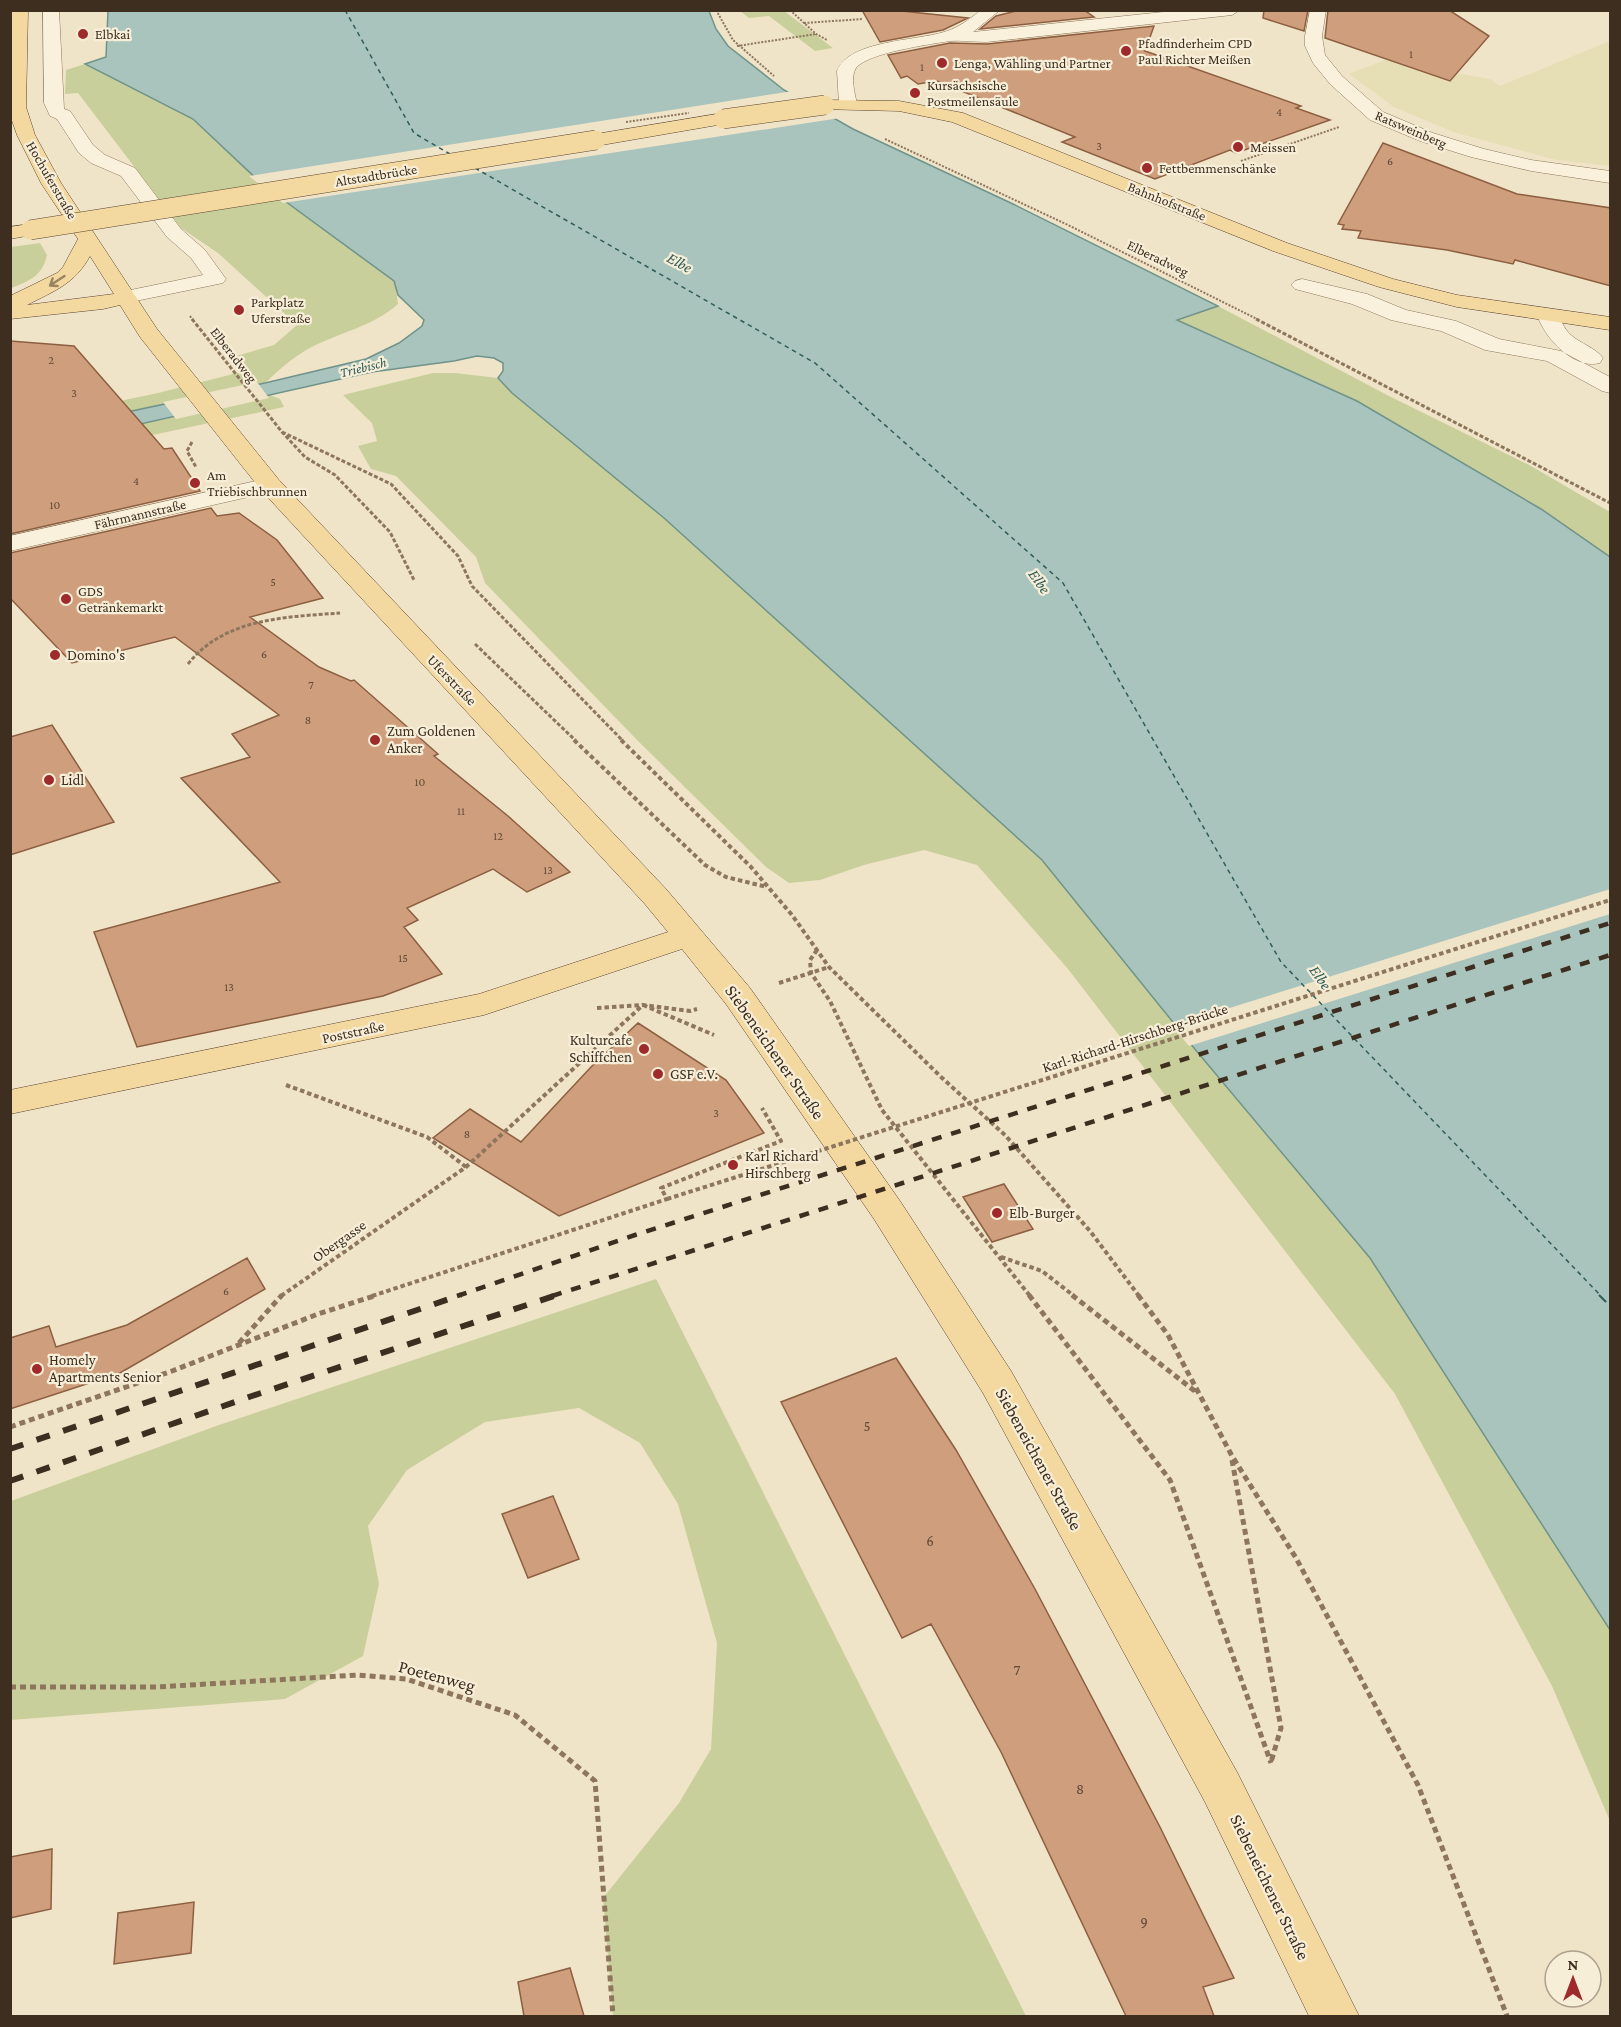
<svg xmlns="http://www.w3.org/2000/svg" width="1621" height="2027" viewBox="0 0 1621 2027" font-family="'Crimson Pro',serif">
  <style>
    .farmland { fill: #e6deb5 }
    .green { fill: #c9cf9b }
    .water { fill: #a9c4bc; stroke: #6f938a; stroke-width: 1.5 }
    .pier { fill: #f0e4c8 }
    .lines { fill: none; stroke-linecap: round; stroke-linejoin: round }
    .ferry-far1 { stroke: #2f5d5a; stroke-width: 1.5; stroke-dasharray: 4.5 4; stroke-linecap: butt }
    .ferry { stroke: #2f5d5a; stroke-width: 2; stroke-dasharray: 10 8; stroke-linecap: butt }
    .building { fill: #cf9f7d; stroke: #8d5f41; stroke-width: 1.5 }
    .minor-casing { stroke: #8d765c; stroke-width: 1 }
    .major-casing { stroke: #5b4430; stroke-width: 1 }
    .path-far3 { stroke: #8d765c; stroke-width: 2; stroke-dasharray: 2 1.5; stroke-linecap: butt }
    .path-far2 { stroke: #8d765c; stroke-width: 3; stroke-dasharray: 4 2; stroke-linecap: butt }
    .path-far1 { stroke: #8d765c; stroke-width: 4; stroke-dasharray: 4.5 3; stroke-linecap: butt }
    .path { stroke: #8d765c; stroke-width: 5; stroke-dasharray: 6 4; stroke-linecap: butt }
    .minor { fill: #faf1dc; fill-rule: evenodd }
    .major { fill: #f3d9a0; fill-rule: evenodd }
    .rail-far1 { stroke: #3d2e20; stroke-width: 4.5; stroke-dasharray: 10 10; stroke-linecap: butt }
    .rail { stroke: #3d2e20; stroke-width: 6; stroke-dasharray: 14 14; stroke-linecap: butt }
    .major-bridge-casing { stroke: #5b4430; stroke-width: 20; stroke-linecap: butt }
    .path-bridge-far1 { stroke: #8d765c; stroke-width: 2; stroke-dasharray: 2 1.5; stroke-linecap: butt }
    .path-bridge { stroke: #8d765c; stroke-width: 4; stroke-dasharray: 4.5 3; stroke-linecap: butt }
    .major-bridge { stroke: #f3d9a0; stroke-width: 19 }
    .oneway { stroke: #988460 }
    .poi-dot { fill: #9e2a2b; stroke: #f7eed8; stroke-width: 2 }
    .labels { text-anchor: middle; stroke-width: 4.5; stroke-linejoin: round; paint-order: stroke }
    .number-label { font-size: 12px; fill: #624a37 }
    .far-poi-label { font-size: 14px; fill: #3d2e20; stroke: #f7eed8; text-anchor: start }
    .far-street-label { font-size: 14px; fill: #3d2e20; stroke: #f7eed8 }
    .far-water-label { font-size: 14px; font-style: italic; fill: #2f5d5a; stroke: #f7eed8 }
    .poi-label { font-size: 15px; fill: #3d2e20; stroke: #f7eed8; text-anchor: start }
    .street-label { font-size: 15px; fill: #3d2e20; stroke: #f7eed8 }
    .near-number-label { font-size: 15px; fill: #624a37 }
    .water-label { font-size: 16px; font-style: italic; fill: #2f5d5a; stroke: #f7eed8 }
    .near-street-label { font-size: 18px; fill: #3d2e20; stroke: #f7eed8 }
  </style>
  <rect width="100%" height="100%" fill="#f0e4c8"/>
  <!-- farmland -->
  <path class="farmland" d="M1610,41V166L1556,160L1453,132L1394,107L1349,74L1385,60L1490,79L1500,86Z"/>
  <!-- green -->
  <path class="green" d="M740,11H784L833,48L815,51L769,16L749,18Z
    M85,64L193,119L263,185L395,281L398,304C374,326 338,333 310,348C293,357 279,370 265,383L46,429L10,424L158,393L245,371L233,357L274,345L297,325L218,253L181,228L78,93L65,94L66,70Z
    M40,243L47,255C43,275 30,281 11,288V247Z
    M1218,306L1389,396L1531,466L1610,512V557L1541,509L1357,401L1176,319Z
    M433,373H455L498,378L512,393L664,518L1042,860L1189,1042L1370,1258L1610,1630V1821L1552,1686L1395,1394L1068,969L977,865L924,850L864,865L820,880L789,883L766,867L639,742L485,583L476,557L396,476L371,469L358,446L377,441L372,423L343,395Z
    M270,395L280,399L284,407L87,449L56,443Z
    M656,1279L1026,2016H613L603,1898L679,1803L711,1749L717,1643L678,1504L640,1443L579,1408L485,1422L407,1470L368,1526L379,1584L363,1656L285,1699L11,1720V1501L219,1425Z"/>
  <!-- water -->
  <path class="water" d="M108,11H709L716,29L728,46L784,90L853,129L1013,204L1218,306L1177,320L1357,401L1541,509L1610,557V1630L1370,1258L1189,1042L1042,860L664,518L512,393L498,378L503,371V363L494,358L477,356L454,361L372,372L56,443L46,429L265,383L366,359L399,343L422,326L424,320L398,295L394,281L263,185L193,119L85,64L106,57Z"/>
  <!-- pier -->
  <path class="pier" d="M793,91L840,118L283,203L249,176Z
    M257,382L269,398L176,419L163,402Z
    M1610,889V914L1189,1046L1172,1026Z"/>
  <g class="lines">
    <!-- ferry-far1 -->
    <path class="ferry-far1" d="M345,10L414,133L450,154
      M475,168L815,363L1063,583L1281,962L1601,1296"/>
    <!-- ferry -->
    <path class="ferry" d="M1599,1295L1610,1306"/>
  </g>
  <!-- building -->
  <path class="building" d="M862,10H892L968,18L943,30L880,42Z
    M1020,10H1084L1094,17L980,29L996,16Z
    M1264,10H1308L1304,31L1263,18Z
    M1328,10H1449L1489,36L1450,81L1325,38Z
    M1154,26L1145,51L1301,106L1296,108L1330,120L1236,153L1230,150L1155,179L1062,142L1075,137L937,81L918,84L907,76L901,78L888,55L950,43L987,44Z
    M1383,143L1517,194L1611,208V286L1515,260L1513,264L1447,250L1358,238L1361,231L1342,229L1344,225L1338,224Z
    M10,341L74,346L164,449L172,448L200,491L10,534Z
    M211,508L217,516L239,513L277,540L323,598L250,617L319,667L351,681L354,680L438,754L434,756L508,816L570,872L527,892L493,869L407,908L418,920L404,927L442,974L383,996L137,1047L94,932L280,882L181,778L250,757L232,734L279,715L175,637L72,663L10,598V553Z
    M52,725L114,822L10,855V737Z
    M638,1023L726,1080L764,1133L559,1216L433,1138L470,1109L521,1142L591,1067Z
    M1004,1184L1033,1229L992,1242L963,1197Z
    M247,1258L265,1289L120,1373L10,1409V1338L49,1326L56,1347L127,1325Z
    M896,1358L956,1450L1035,1589L1160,1827L1234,1978L1203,1987L1214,2016H1126L1001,1752L931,1624L902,1638L781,1402Z
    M553,1496L579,1559L528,1578L502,1514Z
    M52,1849L51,1909L10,1918V1857Z
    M194,1902L191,1953L114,1964L118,1913Z
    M570,1968L584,2016H524L518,1982Z"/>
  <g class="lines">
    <!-- minor casing -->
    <g class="minor-casing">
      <path id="minor" d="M43,10H59L64,109L70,111L93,145L105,155L135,168L181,229L205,250L226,279L223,283L126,303L118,302L115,297L118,292L126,291L203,275L191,258L167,237L121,176L91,163L79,153L57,119L50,116L44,103Z
        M981,10H1000L973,32L1182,10H1240L1232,15L987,42C975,42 961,40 950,41C931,44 867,53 856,68C850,77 855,94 857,104L854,108H842L839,104L837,71C849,40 916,41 944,32C958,28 970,19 981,10Z
        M1310,10H1326L1322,36L1325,55L1342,76L1383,112L1433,133L1484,149L1531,160L1610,171V183L1531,171L1471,157L1420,141L1370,120L1330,84L1313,63L1305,46V36Z
        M1302,279L1367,294L1406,310L1456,321L1499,339L1561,351L1610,377V393L1602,391L1547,361L1485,350L1441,331L1391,320L1352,304L1295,289L1291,285L1295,281Z
        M1548,309L1556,310C1561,319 1563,328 1571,335C1581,344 1596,348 1603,358L1600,363C1573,370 1545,338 1537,315L1540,310Z
        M270,478L279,480L282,485L279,490L10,551V536Z"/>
    </g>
    <!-- major casing -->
    <g class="major-casing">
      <path id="major" d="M12,10H28L26,107L35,135L61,183L157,329L279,480L666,889L750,988L900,1201L1011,1371L1237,1772L1359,2016H1309L1205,1802L983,1393L874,1219L726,1004L682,949L484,1015L10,1114V1090L479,994L668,932L644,903L261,490L140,337L120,305L103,309L10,319V296L57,273L63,267L78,239L41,183L17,135L10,115ZM90,256L114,294L27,305C54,291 75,284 90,256Z
        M825,100L899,101L963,113L1287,243L1393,279L1457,295L1610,317V330L1457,307L1379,287L1273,251L952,122L899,111L819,109L816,105L819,101Z
        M723,113L729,115L732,119L729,123L596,146L589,144L587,140L589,136L596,134Z
        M30,224L37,226L40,230L37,234L10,239V227Z"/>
    </g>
    <!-- path-far3 -->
    <path class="path-far3" d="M716,10L733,40L774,76
      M790,10L816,34L827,40
      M804,23L863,19
      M737,46L816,34
      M885,139L1068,225L1259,320
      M1241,161L1339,127
      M190,316L193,320"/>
    <!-- path-far2 -->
    <path class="path-far2" d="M192,319L282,432L305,457L335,475L390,532L414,580
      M1256,319L1610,503
      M282,432L391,484L458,556L472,586L623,741
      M192,442L187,451L196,467
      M475,644L576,741
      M188,664C224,618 286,617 340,613"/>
    <!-- path-far1 -->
    <path class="path-far1" d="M574,740L705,865L726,877L767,887
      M621,740L751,867L792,915L829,967L941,1077L1005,1135L1090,1231L1139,1296
      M817,950L810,960L811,973L830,1001L882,1110L1030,1296
      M779,983L829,967
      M643,1005L714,1035
      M597,1008L643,1005L690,1011L697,1009
      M286,1085L427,1137L466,1167
      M1001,1257L1042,1271L1074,1296
      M281,1296L466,1167L643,1005
      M372,1296L667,1199L661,1188L781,1141L762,1108"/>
    <!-- path -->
    <path class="path" d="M1029,1295L1170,1480L1271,1763
      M1072,1295L1196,1392
      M1138,1295L1168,1335L1232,1456L1296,1558L1418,1785L1507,2016
      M239,1343L282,1295
      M10,1427L172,1371L318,1314L377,1295
      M1232,1460L1281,1728L1271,1762
      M10,1687H157L358,1675L406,1679L515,1715L595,1781L613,2016"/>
    <!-- minor -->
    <use href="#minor" class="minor"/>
    <!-- major -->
    <use href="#major" class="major"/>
    <!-- rail-far1 -->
    <path class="rail-far1" d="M457,1296L635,1235L1610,923
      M552,1296L1610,955"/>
    <!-- rail -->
    <path class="rail" d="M10,1449L461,1295
      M10,1481L249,1397L557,1295"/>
    <!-- major-bridge casing -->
    <g class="major-bridge-casing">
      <path id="major-bridge" d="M723,119L825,105
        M30,230L596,140"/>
    </g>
    <!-- path-bridge-far1 -->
    <path class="path-bridge-far1" d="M626,122L689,113"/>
    <!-- path-bridge -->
    <path class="path-bridge" d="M667,1199L1610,900"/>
    <!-- major-bridge -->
    <use href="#major-bridge" class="major-bridge"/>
  </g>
  <!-- one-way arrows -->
  <defs><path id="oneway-shaft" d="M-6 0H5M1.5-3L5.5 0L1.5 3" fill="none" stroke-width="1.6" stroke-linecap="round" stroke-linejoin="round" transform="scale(1.5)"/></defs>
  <use class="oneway" href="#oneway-shaft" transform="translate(57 281) rotate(147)"/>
  <!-- markers -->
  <g class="poi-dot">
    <circle cx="83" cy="34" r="6"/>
    <circle cx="1126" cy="51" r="6"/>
    <circle cx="942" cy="63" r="6"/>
    <circle cx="915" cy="93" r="6"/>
    <circle cx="1238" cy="147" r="6"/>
    <circle cx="1147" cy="168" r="6"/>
    <circle cx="239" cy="310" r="6"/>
    <circle cx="195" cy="483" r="6"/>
    <circle cx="66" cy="599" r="6"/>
    <circle cx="55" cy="655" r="6"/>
    <circle cx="375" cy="740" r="6"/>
    <circle cx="49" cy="780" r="6"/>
    <circle cx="644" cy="1049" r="6"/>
    <circle cx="658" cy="1074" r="6"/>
    <circle cx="733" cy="1165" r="6"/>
    <circle cx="997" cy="1213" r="6"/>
    <circle cx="37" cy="1369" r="6"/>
  </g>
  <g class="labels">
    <!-- number labels -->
    <g class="number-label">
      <text x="1411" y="58">1</text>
      <text x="922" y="71">1</text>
      <text x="1279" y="116">4</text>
      <text x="1099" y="150">3</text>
      <text x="1390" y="165">6</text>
      <text x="51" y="364">2</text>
      <text x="74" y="397">3</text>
      <text x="136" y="485">4</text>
      <text x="55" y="509">10</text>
      <text x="273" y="586">5</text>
      <text x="264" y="658">6</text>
      <text x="311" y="689">7</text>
      <text x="308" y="724">8</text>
      <text x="420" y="786">10</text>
      <text x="461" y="815">11</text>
      <text x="498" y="840">12</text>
      <text x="548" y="874">13</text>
      <text x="403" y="962">15</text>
      <text x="229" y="991">13</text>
      <text x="716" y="1117">3</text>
      <text x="467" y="1138">8</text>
      <text x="226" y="1295">6</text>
    </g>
    <!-- far-poi labels -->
    <g class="far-poi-label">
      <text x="95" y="39">Elbkai</text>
      <text x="1138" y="48">Pfadfinderheim CPD<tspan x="1138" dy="16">Paul Richter Meißen</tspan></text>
      <text x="954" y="68">Lenga, Wähling und Partner</text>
      <text x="927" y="90">Kursächsische<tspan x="927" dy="16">Postmeilensäule</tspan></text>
      <text x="1250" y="152">Meissen</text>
      <text x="1159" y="173">Fettbemmenschänke</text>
      <text x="251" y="307">Parkplatz<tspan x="251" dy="16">Uferstraße</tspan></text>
      <text x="207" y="480">Am<tspan x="207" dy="16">Triebischbrunnen</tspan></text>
      <text x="78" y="596">GDS<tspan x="78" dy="16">Getränkemarkt</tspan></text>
    </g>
    <!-- far-street labels -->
    <g class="far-street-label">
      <text transform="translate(1411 129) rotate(23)" y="5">Ratsweinberg</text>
      <text transform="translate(376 175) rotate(-9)" y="5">Altstadtbrücke</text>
      <text transform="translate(52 180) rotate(60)" y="5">Hochuferstraße</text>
      <text transform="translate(1167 201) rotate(22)" y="5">Bahnhofstraße</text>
      <text transform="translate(1158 258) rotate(26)" y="5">Elberadweg</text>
      <text transform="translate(234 355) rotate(52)" y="5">Elberadweg</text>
      <text transform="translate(140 514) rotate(-13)" y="5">Fährmannstraße</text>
    </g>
    <!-- far-water labels -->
    <g class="far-water-label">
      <text transform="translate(363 367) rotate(-14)" y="5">Triebisch</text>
    </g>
    <!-- poi labels -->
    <g class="poi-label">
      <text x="67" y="660">Domino's</text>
      <text x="387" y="736">Zum Goldenen<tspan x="387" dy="17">Anker</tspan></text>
      <text x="61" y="785">Lidl</text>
      <text x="632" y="1045" text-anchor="end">Kulturcafe<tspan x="632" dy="17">Schiffchen</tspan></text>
      <text x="670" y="1079">GSF e.V.</text>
      <text x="745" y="1161">Karl Richard<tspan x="745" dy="17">Hirschberg</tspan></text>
      <text x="1009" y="1218">Elb-Burger</text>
      <text x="49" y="1365">Homely<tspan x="49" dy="17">Apartments Senior</tspan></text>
    </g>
    <!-- street labels -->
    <g class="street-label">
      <text transform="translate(452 680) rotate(46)" y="5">Uferstraße</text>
      <text transform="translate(353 1032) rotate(-12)" y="5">Poststraße</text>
      <text transform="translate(1135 1038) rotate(-18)" y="5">Karl-Richard-Hirschberg-Brücke</text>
      <text transform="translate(339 1241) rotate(-35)" y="5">Obergasse</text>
    </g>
    <!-- near-number labels -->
    <g class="near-number-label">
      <text x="867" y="1431">5</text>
      <text x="930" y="1546">6</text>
      <text x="1017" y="1675">7</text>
      <text x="1080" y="1794">8</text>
      <text x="1144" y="1927">9</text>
    </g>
    <!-- water labels -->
    <g class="water-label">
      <text transform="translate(680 262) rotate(29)" y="6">Elbe</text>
      <text transform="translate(1040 581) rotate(55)" y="6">Elbe</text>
      <text transform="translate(1321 977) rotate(55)" y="6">Elbe</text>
    </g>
    <!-- near-street labels -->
    <g class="near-street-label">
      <text transform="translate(775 1052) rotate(55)" y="6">Siebeneichener Straße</text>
      <text transform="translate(1039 1459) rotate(61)" y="6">Siebeneichener Straße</text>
      <text transform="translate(437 1676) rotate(15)" y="6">Poetenweg</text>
      <text transform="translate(1270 1887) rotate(64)" y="6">Siebeneichener Straße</text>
    </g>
  </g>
  <!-- border -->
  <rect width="1621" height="2027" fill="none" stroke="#3d2e20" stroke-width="24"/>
  <!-- north arrow -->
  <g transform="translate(1573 1979)"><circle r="28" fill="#f7eed8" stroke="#ada18e" stroke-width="1.5"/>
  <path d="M0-4.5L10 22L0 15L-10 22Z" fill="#9e2a2b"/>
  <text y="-9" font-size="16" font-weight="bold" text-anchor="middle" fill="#3d2e20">N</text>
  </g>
</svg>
